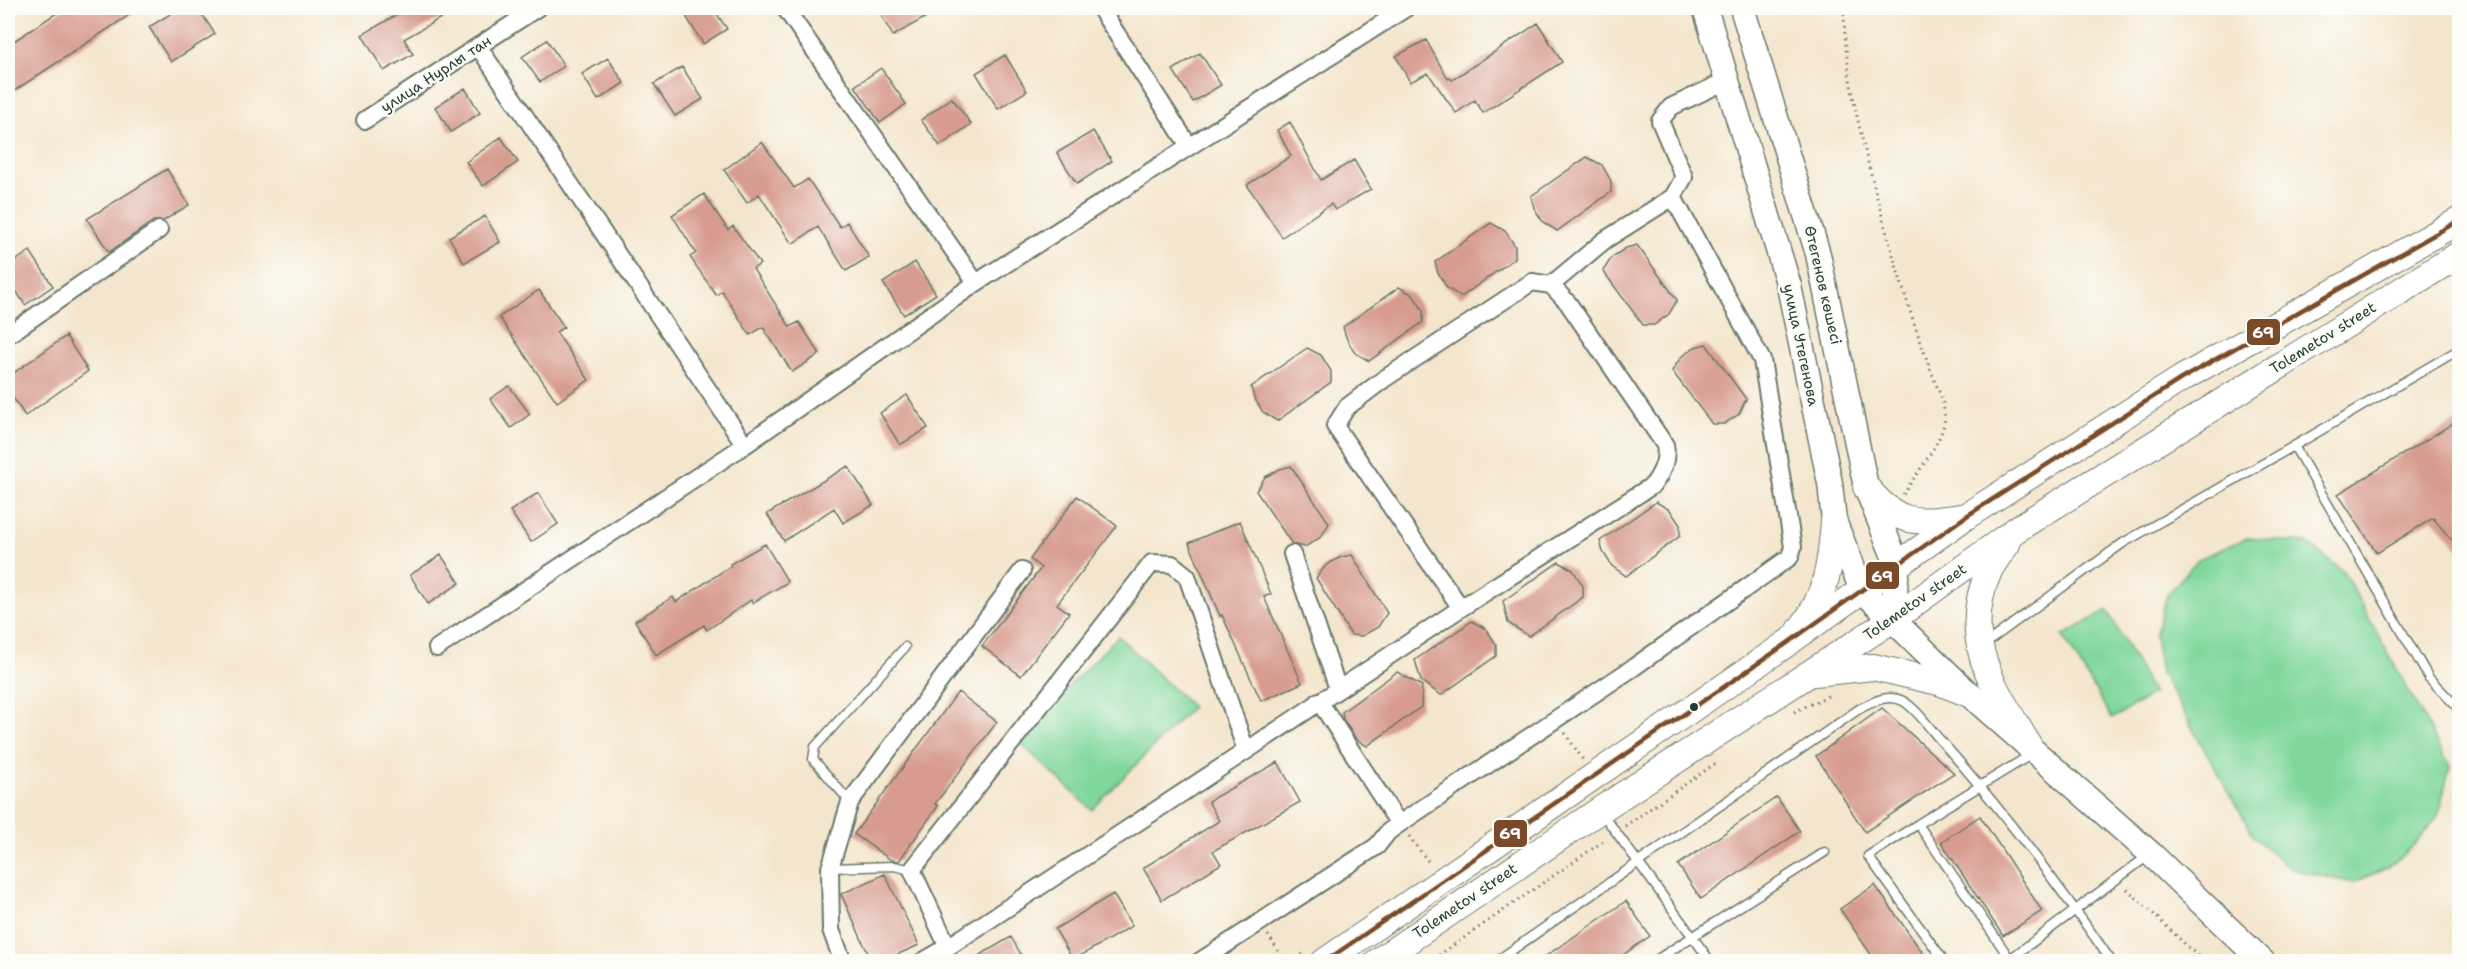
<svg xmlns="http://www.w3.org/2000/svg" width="2467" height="969" viewBox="0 0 2467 969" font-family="'Shantell Sans',sans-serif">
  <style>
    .green { fill: #7fd79c; stroke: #4f8a68; stroke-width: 1.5 }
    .building { fill: #d79b8f }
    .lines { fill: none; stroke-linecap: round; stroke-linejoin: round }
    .service-casing { stroke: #6a786a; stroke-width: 11 }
    .minor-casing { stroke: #6a786a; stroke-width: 20 }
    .secondary-casing { stroke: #6a786a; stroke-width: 27 }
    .primary-casing { stroke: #6a786a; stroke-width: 28 }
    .path { stroke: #6a786a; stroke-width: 3; stroke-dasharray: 1.5 4.5; stroke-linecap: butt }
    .service { stroke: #fff; stroke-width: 8 }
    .minor { stroke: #fff; stroke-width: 16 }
    .secondary { stroke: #fff; stroke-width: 24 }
    .primary { stroke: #fff; stroke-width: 26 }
    .bus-1-casing { stroke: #fdfcf7; stroke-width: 9 }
    .bus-1 { stroke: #7a4b2a; stroke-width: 4.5 }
    .bus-dot { fill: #1f3d34; stroke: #fdfcf7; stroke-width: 2 }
    .labels { text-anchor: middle; stroke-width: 5; stroke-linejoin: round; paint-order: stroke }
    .street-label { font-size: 15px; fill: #1f3d34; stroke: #fdfcf7 }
    .line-badge { stroke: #fdfcf7; stroke-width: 2 }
    .badge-label { font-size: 16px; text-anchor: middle; font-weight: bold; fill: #fff }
  </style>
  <rect width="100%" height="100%" fill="#fdfcf7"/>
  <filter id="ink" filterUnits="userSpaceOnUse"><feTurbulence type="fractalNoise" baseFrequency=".0167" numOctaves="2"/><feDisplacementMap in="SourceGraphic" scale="12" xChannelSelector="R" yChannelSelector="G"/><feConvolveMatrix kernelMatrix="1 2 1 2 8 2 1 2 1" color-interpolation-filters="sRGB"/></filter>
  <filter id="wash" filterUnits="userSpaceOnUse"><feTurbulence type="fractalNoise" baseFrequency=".008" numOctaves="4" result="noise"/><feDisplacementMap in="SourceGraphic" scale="24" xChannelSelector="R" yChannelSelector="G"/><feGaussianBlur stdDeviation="1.35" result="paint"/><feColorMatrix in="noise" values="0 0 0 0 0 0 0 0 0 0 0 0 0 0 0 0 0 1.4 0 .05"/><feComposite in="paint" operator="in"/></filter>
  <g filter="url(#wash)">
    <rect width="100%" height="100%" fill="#f4e6ce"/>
    <!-- green -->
    <path class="green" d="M2247,538L2307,543L2343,571L2450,766L2438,816L2415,844L2389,867L2353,883L2291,869L2255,838L2161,673L2155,636L2167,595L2198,559Z
      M2107,610L2153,694L2112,719L2063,636Z
      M1118,636L1192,707L1092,810L1017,740Z"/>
    <g id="blocks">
      <!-- building -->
      <path class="building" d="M64,8H140L8,95V45Z
        M180,8H198L215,34L171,62L149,27Z
        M408,8H458L404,39L413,54L384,71L362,35Z
        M681,8H713L727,29L703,44Z
        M877,8H942L893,36Z
        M1538,23L1562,62L1483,113L1475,100L1456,113L1428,73L1410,82L1396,56L1426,40L1448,79L1450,78L1452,80Z
        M547,40L564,66L540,82L522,57Z
        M1200,53L1221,85L1193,102L1173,70Z
        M1005,55L1027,91L998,109L976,73Z
        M608,58L624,83L598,100L582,74Z
        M682,67L703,99L675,116L654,84Z
        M881,68L906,104L880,123L855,86Z
        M465,88L480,113L451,132L435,107Z
        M952,98L971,124L940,146L921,120Z
        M1290,122L1321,180L1354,160L1371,189L1335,210L1331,204L1282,237L1247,185L1291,156L1277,130Z
        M1093,131L1112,161L1077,184L1057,153Z
        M501,137L518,162L483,186L466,162Z
        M762,142L794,188L808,179L840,227L847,222L869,257L846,271L818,227L792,244L759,194L747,203L724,170Z
        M1587,157L1602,165L1611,181V192L1557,231L1543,222L1534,208L1531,196Z
        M167,169L189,205L163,221H153L109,252L87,219Z
        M704,194L728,230L733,226L760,264L753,269L790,327L799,322L820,354L792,372L763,327L750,335L722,291L716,295L690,257L696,253L672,215Z
        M485,216L500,242L464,263L449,237Z
        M1491,223L1505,231L1515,246V258L1461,297L1447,288L1438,273L1435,262Z
        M1637,245L1677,300L1669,314L1654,325H1643L1603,271L1612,257L1626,248Z
        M30,251L53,286L25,305L8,278V266Z
        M915,262L936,294L904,315L883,283Z
        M1399,287L1413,295L1423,310V322L1369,361L1354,352L1346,337L1343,327Z
        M539,290L564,327L556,332L589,380L557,402L499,317Z
        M66,336L88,371L25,416L8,390V377Z
        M1706,344L1746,399L1739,414L1724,424H1712L1672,371L1681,357L1695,347Z
        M1307,348L1321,355L1331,371V382L1277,421L1263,412L1254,398L1251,387Z
        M509,386L530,414L511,428L490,399Z
        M907,395L928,428L900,445L880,413Z
        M2460,419V550L2433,518L2377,553L2338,494Z
        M848,466L873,505L843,523L834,508L784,541L767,514Z
        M1291,466L1329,523L1321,537L1305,547L1292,544L1256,491L1265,477L1280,469Z
        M538,493L558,524L531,542L510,511Z
        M1077,496L1117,526L1057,604L1069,613L1021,676L982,646L1041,568L1030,559Z
        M1656,502L1670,510L1680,525V536L1626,576L1612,566L1603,552L1600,541Z
        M1240,521L1271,594L1264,597L1302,683L1261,701L1222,615L1220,616L1189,543Z
        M765,544L788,582L752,603L751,600L707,630L704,625L656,655L635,621L673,597L676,602L731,566L730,564Z
        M441,555L460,583L428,604L410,575Z
        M1352,555L1387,613L1378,627L1362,636L1351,635L1316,578L1326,565L1341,557Z
        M1559,562L1573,570L1583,586V597L1529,636L1508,623L1503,601Z
        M1472,621L1486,629L1496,644V656L1441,695L1421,681L1415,660Z
        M1397,672L1422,686L1421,707L1367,746L1356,739L1343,719L1342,712Z
        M958,692L997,722L935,804L938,806L899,861L891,860L854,834Z
        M1882,708L1954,773L1865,832L1816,756Z
        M1278,762L1300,802L1213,851L1221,864L1162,900L1143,868L1219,821L1208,801Z
        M1777,797L1800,831L1701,899L1678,865Z
        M1980,816L2042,911L2003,936L1941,842Z
        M885,874L919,945L880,962H872L841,894Z
        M1875,885L1929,962H1876L1840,909Z
        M1113,894L1132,926L1073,960L1055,929Z
        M1626,901L1650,936L1613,962H1537Z
        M1011,937L1025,962H968Z"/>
    </g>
  </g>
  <g filter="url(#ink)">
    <use href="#blocks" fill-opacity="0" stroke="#6a786a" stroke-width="1.5"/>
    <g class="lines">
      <!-- service casing -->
      <g class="service-casing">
        <path id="service" d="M2294,446L2460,349
          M1985,644L2123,543L2294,446L2429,678L2460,710
          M850,802L813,759L815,747L905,647
          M1602,813L1711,962
          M1918,824L2032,754
          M830,868L894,866L912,870
          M1495,962L1859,709C1873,702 1888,693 1903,701C1917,709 1930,729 1941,741C2003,810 2059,886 2112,962
          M1653,962L1825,852
          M1737,962H1755
          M1945,962L1868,856L1918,824L2010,959L2006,962
          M2011,962L2010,959L2149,855"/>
      </g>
      <!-- minor casing -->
      <g class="minor-casing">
        <path id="minor" d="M1100,8L1189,146
          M365,120L537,8
          M976,283L1406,8
          M1551,285L1605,240L1673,197L1684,177L1660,121L1671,107L1728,80
          M8,335L159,230
          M745,445L976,283L785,8
          M1292,554L1338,689
          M437,648L745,445L478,46
          M1246,751L1461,608L1653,485C1662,473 1668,460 1665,445L1568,303L1551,285L1532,282L1384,379L1347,407L1335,426L1461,608
          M1399,824L1634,667L1790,557L1793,547L1762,360L1673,197
          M843,962L831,930L830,868L850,802L1022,571
          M922,962L948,947L912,870L1152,563L1172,564L1187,576L1246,751L948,947
          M1199,962L1377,846L1388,832L1399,824L1319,701"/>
      </g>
      <!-- secondary casing -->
      <g class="secondary-casing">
        <path id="secondary" d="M1705,8L1789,286L1830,483L1834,521L1862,590L1969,694L2151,854L2263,962
          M1742,8L1818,254L1866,487L1897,564L1893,619"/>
      </g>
      <!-- primary casing -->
      <g class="primary-casing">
        <path id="primary" d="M1866,487C1898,526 1915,523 1961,517
          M2007,544C2001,553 1993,562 1989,571C1958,641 1995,688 2029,746
          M1800,630C1827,597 1831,561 1834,521
          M1815,673L1873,667L1939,682L1969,694
          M1324,962L1789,642L1965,517L2181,379L2460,220
          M1377,962L1600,810L1893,619L2017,529L2460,254"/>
      </g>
      <!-- path -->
      <path class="path" d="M1844,8C1844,70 1860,133 1876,193C1894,262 1915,332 1942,399C1944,408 1946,418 1943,428C1936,450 1915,475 1903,495
        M1794,712L1832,694
        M1565,733L1583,760
        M1625,826L1716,763
        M1409,836L1430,864
        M2127,889L2204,962
        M1268,935L1285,962
        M1292,962L1303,954
        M1429,962L1605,840"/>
      <!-- service -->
      <use href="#service" class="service"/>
      <!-- minor -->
      <use href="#minor" class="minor"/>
      <!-- secondary -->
      <use href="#secondary" class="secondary"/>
      <!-- primary -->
      <use href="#primary" class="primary"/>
      <!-- bus-1 casing -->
      <g class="bus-1-casing">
        <path id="bus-1" d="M1324,962L1789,642L1965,517L2181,379L2460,220"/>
      </g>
      <!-- bus-1 -->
      <use href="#bus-1" class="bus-1"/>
    </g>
  </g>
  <!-- markers -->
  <circle class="bus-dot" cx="1694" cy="707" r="5"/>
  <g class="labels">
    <!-- street labels -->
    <g class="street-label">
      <text transform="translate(436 74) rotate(-33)" y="5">улица Нурлы тан</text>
      <text transform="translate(1823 285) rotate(77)" y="5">Өтегенов көшесі</text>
      <text transform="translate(2323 338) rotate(-32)" y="5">Tolemetov street</text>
      <text transform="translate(1801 345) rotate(78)" y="5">улица Утегенова</text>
      <text transform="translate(1915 602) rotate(-35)" y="5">Tolemetov street</text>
      <text transform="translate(1465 901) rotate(-34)" y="5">Tolemetov street</text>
    </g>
  </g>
  <g class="line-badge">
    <rect x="2246" y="318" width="35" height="28" rx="6" fill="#7a4b2a"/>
    <rect x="1865" y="561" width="35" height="29" rx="6" fill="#7a4b2a"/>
    <rect x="1493" y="819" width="35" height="29" rx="6" fill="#7a4b2a"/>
  </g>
  <g class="badge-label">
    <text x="2263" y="338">69</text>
    <text x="1882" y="582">69</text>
    <text x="1510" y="839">69</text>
  </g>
  <!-- margin -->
  <rect width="2467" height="969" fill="none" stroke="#fdfcf7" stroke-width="30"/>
</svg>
